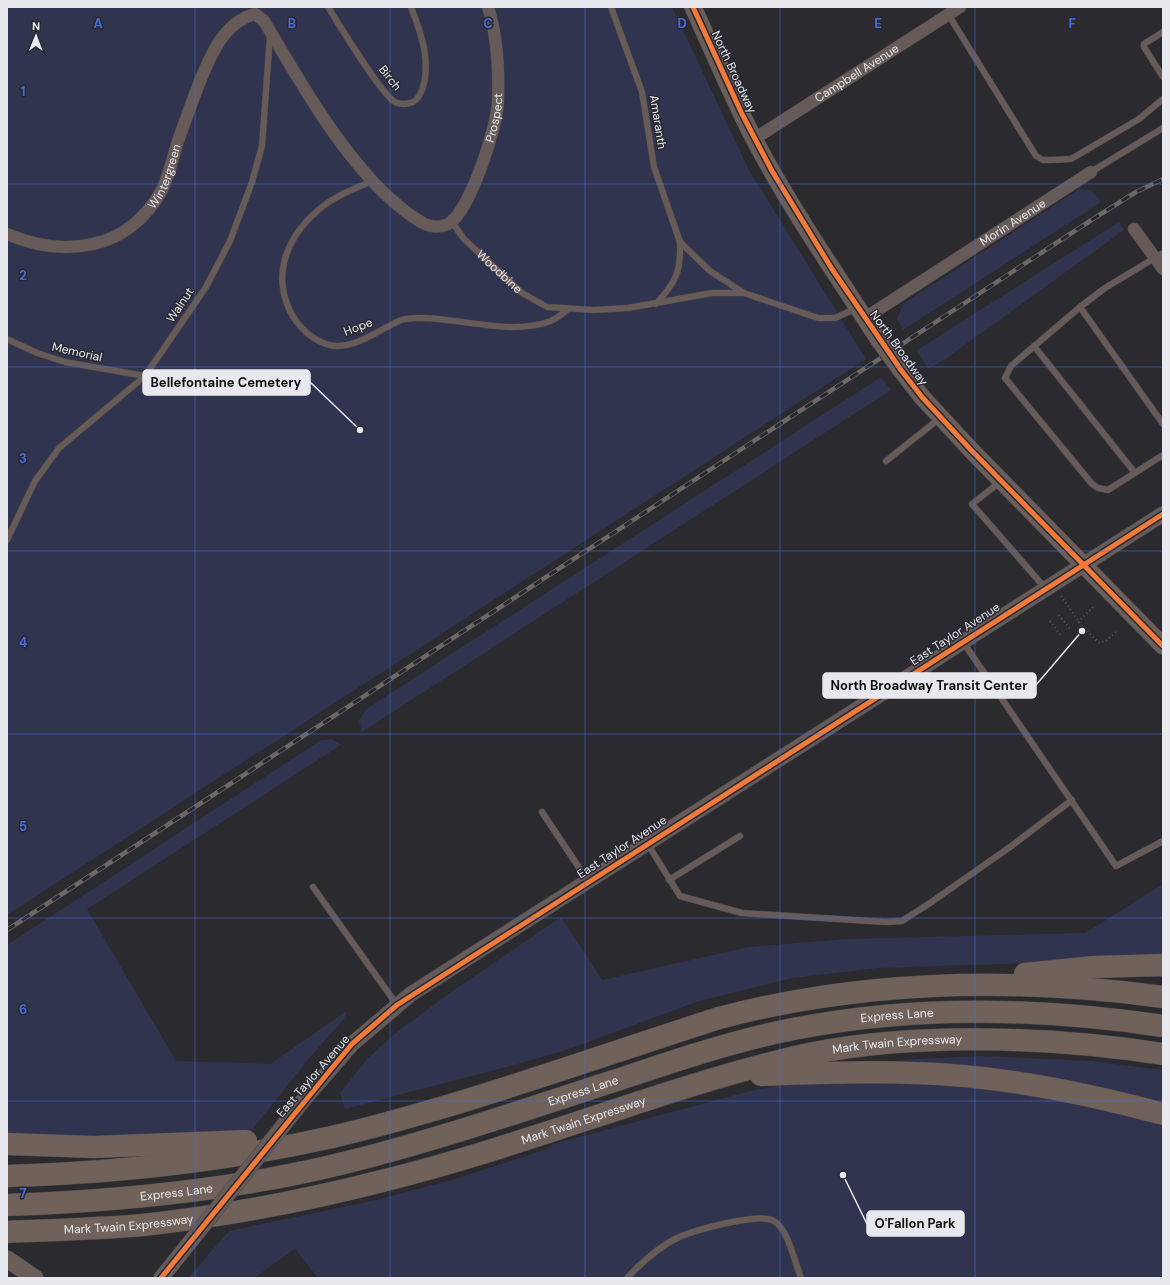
<svg xmlns="http://www.w3.org/2000/svg" width="1170" height="1285" viewBox="0 0 1170 1285" font-family="'DM Sans',sans-serif">
  <style>
    .green { fill: #31344e }
    .lines { fill: none; stroke-linecap: round; stroke-linejoin: round }
    .service-casing { stroke: #454649; stroke-width: 7 }
    .minor-casing { stroke: #454649; stroke-width: 13 }
    .tertiary-casing { stroke: #454649; stroke-width: 16 }
    .secondary-casing { stroke: #454649; stroke-width: 18 }
    .motorway-casing { stroke: #454649; stroke-width: 23 }
    .path { stroke: #5e5755; stroke-width: 2; stroke-dasharray: 1 3; stroke-linecap: butt }
    .service { stroke: #665b58; stroke-width: 6 }
    .minor { stroke: #665b58; stroke-width: 12 }
    .tertiary { stroke: #665b58; stroke-width: 15 }
    .secondary { stroke: #6b5e58; stroke-width: 17 }
    .motorway { stroke: #70615b; stroke-width: 22 }
    .rail-casing { stroke: #6d6766; stroke-width: 4.5 }
    .rail { stroke: #282931; stroke-width: 3; stroke-dasharray: 9; stroke-linecap: butt }
    .tertiary-bridge-casing { stroke: #454649; stroke-width: 16; stroke-linecap: butt }
    .secondary-bridge-casing { stroke: #454649; stroke-width: 18; stroke-linecap: butt }
    .tertiary-bridge { stroke: #665b58; stroke-width: 15 }
    .secondary-bridge { stroke: #6b5e58; stroke-width: 17 }
    .cycleway-casing { stroke: #282931; stroke-width: 8 }
    .cycleway { stroke: #f17a3a; stroke-width: 5 }
    .grid { fill: none; stroke: #466ddc; stroke-width: 1; stroke-opacity: 0.55 }
    .labels { text-anchor: middle; stroke-width: 3; stroke-linejoin: round; paint-order: stroke }
    .street-label { font-size: 12px; fill: #e8e9ee; stroke: #282931 }
    .grid-label { font-size: 13px; text-anchor: middle; font-weight: bold; fill: #466ddc; stroke: #282931; stroke-width: 3; stroke-linejoin: round; paint-order: stroke }
    .leader { fill: none; stroke: #e8e9ee; stroke-width: 1.5 }
    .callout-dot { fill: #e8e9ee; stroke: #282931; stroke-width: 1.5 }
    .callout { fill: #e8e9ee; stroke: #e8e9ee; stroke-width: 1.5 }
    .callout-label { font-size: 13px; text-anchor: middle; font-weight: bold; fill: #111 }
  </style>
  <rect width="100%" height="100%" fill="#2a2a2f"/>
  <!-- green -->
  <path class="green" d="M7,7H672L749,170L866,359L7,915Z
    M1079,189L1091,190L1101,202L903,330L897,319L903,304Z
    M1119,222L1124,230L944,360L928,369L917,350Z
    M881,377L891,390L362,732L359,721L366,709Z
    M332,739L341,745L87,909L176,1061L270,1064L347,1011L344,1019L311,1056L251,1131L195,1139L7,1138V945L321,740Z
    M1163,884V959L878,968L793,978L699,1001L569,1049L514,1065L345,1109L340,1093L367,1059L393,1035L454,990L561,917L602,980L749,947L845,939L1085,933Z
    M982,1056L1091,1061L1163,1070V1109L856,1065L919,1059Z
    M824,1080L1016,1088L1163,1120V1278H318L295,1249L254,1278H188L229,1231L380,1199L455,1179L547,1149L553,1144L750,1091L791,1083Z"/>
  <g class="lines">
    <!-- service casing -->
    <g class="service-casing">
      <g id="service">
        <path d="M328,7C340,26 380,93 395,102C401,105 408,104 413,102C418,99 420,95 422,90C432,63 421,33 411,7"/>
        <path d="M611,7L642,92L654,167L680,242L710,271L744,293"/>
        <path d="M948,14L1036,156L1043,160H1052L1071,159L1139,119L1163,99"/>
        <path d="M1163,32L1144,44V47L1163,77"/>
        <path d="M1091,172L1163,128"/>
        <path d="M373,181C356,188 337,195 322,207C292,231 273,266 287,304C293,321 308,338 326,344C350,353 378,330 399,321C404,318 413,318 420,318C461,318 511,336 551,321C558,318 563,313 568,309"/>
        <path id="s1" d="M452,222L464,239L522,293L547,307L594,310L628,308L712,293H744L818,318H835L857,308"/>
        <path d="M1163,253L1105,288L1080,307L1011,366L1005,378L1092,484L1098,488L1108,490L1163,455"/>
        <path d="M656,304C676,282 681,272 680,242"/>
        <path d="M1080,307L1163,424"/>
        <path d="M7,339L37,353L65,362L145,376"/>
        <path d="M1034,346L1135,473"/>
        <path d="M886,461L940,418"/>
        <path d="M1000,482L972,504L1045,588"/>
        <path d="M7,540L35,481L59,448L145,376L206,287L230,241L252,182L262,146L270,35"/>
        <path d="M963,642L1116,866L1163,841"/>
        <path d="M542,812L588,881"/>
        <path d="M647,843L680,896L742,913L885,922L902,921L930,903L1010,847L1072,800"/>
        <path d="M669,880L740,836"/>
        <path d="M313,887L397,1005"/>
        <path d="M627,1278C641,1263 660,1246 679,1237C696,1230 759,1212 774,1221C788,1229 795,1263 801,1278"/>
      </g>
    </g>
    <!-- minor casing -->
    <g class="minor-casing">
      <g id="minor">
        <path id="s2" d="M754,139L960,7"/>
        <path d="M1134,229L1163,269"/>
        <path id="s3" d="M7,234C35,246 63,251 93,244C123,238 147,217 162,190C169,175 173,157 178,141C187,116 195,92 206,67C216,44 229,21 255,14L264,21C298,78 330,136 376,185C390,199 407,215 425,224C433,228 445,227 451,222C471,207 498,125 498,100C499,70 497,35 488,7"/>
        <path id="s4" d="M865,318L1091,172"/>
      </g>
    </g>
    <!-- tertiary casing -->
    <g class="tertiary-casing">
      <path id="tertiary" d="M306,1097L352,1044L411,994L1163,514
        M161,1278L170,1267"/>
    </g>
    <!-- secondary casing -->
    <g class="secondary-casing">
      <path id="secondary" d="M693,7C713,51 732,96 754,139C791,209 836,274 879,340
        M901,370L922,397L971,450L1163,646
        M7,1259L35,1278"/>
    </g>
    <!-- motorway casing -->
    <g class="motorway-casing">
      <g id="motorway">
        <path d="M1025,974L1094,967L1163,965"/>
        <path d="M761,1075C812,1073 862,1071 913,1073C997,1075 1082,1092 1163,1114"/>
        <path d="M7,1144L94,1147L246,1141"/>
        <path d="M7,1176C116,1173 225,1161 332,1137C463,1106 591,1059 719,1018C864,980 1015,977 1163,997"/>
        <path id="s5" d="M7,1205C121,1201 237,1190 348,1162C440,1139 530,1108 620,1079C671,1062 721,1045 774,1033C900,1005 1035,1007 1163,1026"/>
        <path id="s6" d="M7,1232C52,1230 98,1229 143,1225C224,1216 304,1201 382,1181C471,1159 557,1129 643,1101C698,1083 752,1066 809,1054C919,1032 1052,1037 1163,1054"/>
      </g>
    </g>
    <!-- path -->
    <path class="path" d="M1061,596L1081,625L1098,642L1100,643L1107,640L1116,632
      M1059,615L1070,629
      M1050,621L1061,636
      M1078,622L1093,607"/>
    <!-- service -->
    <use href="#service" class="service"/>
    <!-- minor -->
    <use href="#minor" class="minor"/>
    <!-- tertiary -->
    <use href="#tertiary" class="tertiary"/>
    <!-- secondary -->
    <use href="#secondary" class="secondary"/>
    <!-- motorway -->
    <use href="#motorway" class="motorway"/>
    <!-- rail casing -->
    <g class="rail-casing">
      <path id="rail" d="M7,930L1093,219L1136,192L1163,179"/>
    </g>
    <!-- rail -->
    <use href="#rail" class="rail"/>
    <!-- tertiary-bridge casing -->
    <g class="tertiary-bridge-casing">
      <path id="tertiary-bridge" d="M170,1267L306,1097"/>
    </g>
    <!-- secondary-bridge casing -->
    <g class="secondary-bridge-casing">
      <path id="secondary-bridge" d="M879,340L901,370"/>
    </g>
    <!-- tertiary-bridge -->
    <use href="#tertiary-bridge" class="tertiary-bridge"/>
    <!-- secondary-bridge -->
    <use href="#secondary-bridge" class="secondary-bridge"/>
    <!-- cycleway casing -->
    <g class="cycleway-casing">
      <path id="cycleway" d="M693,7L742,114L772,171L832,269L901,370L922,397L971,450L1163,646
        M161,1278L332,1068L352,1044L397,1005L1163,514"/>
    </g>
    <!-- cycleway -->
    <use href="#cycleway" class="cycleway"/>
  </g>
  <!-- grid -->
  <path class="grid" d="M195,7V1278M390,7V1278M585,7V1278M780,7V1278M975,7V1278M7,184H1163M7,367H1163M7,551H1163M7,734H1163M7,918H1163M7,1101H1163"/>
  <g class="labels">
    <!-- street labels -->
    <g class="street-label">
      <text transform="translate(734 72) rotate(65)" y="4">North Broadway</text>
      <text dy="4" stroke="none"><textPath href="#s2" startOffset="122">Campbell Avenue</textPath></text>
      <text transform="translate(390 78) rotate(52)" y="4">Birch</text>
      <text dy="4" stroke="none"><textPath href="#s3" startOffset="799">Prospect</textPath></text>
      <text transform="translate(658 122) rotate(81)" y="4">Amaranth</text>
      <text dy="4" stroke="none"><textPath href="#s3" startOffset="192">Wintergreen</textPath></text>
      <text dy="4" stroke="none"><textPath href="#s4" startOffset="176">Morin Avenue</textPath></text>
      <text dy="4" stroke="none"><textPath href="#s1" startOffset="69">Woodbine</textPath></text>
      <text transform="translate(180 305) rotate(-56)" y="4">Walnut</text>
      <text transform="translate(358 327) rotate(-21)" y="4">Hope</text>
      <text transform="translate(899 348) rotate(54)" y="4">North Broadway</text>
      <text transform="translate(77 352) rotate(13)" y="4">Memorial</text>
      <text transform="translate(955 634) rotate(-33)" y="4">East Taylor Avenue</text>
      <text transform="translate(622 847) rotate(-33)" y="4">East Taylor Avenue</text>
      <text dy="4" stroke="none"><textPath href="#s5" startOffset="914">Express Lane</textPath></text>
      <text dy="4" stroke="none"><textPath href="#s6" startOffset="914">Mark Twain Expressway</textPath></text>
      <text transform="translate(313 1076) rotate(-49)" y="4">East Taylor Avenue</text>
      <text dy="4" stroke="none"><textPath href="#s5" startOffset="590">Express Lane</textPath></text>
      <text dy="4" stroke="none"><textPath href="#s6" startOffset="590">Mark Twain Expressway</textPath></text>
      <text dy="4" stroke="none"><textPath href="#s5" startOffset="170">Express Lane</textPath></text>
      <text dy="4" stroke="none"><textPath href="#s6" startOffset="122">Mark Twain Expressway</textPath></text>
    </g>
  </g>
  <g class="grid-label">
    <text x="98" y="28">A</text>
    <text x="292" y="28">B</text>
    <text x="488" y="28">C</text>
    <text x="682" y="28">D</text>
    <text x="878" y="28">E</text>
    <text x="1072" y="28">F</text>
    <text x="23" y="96">1</text>
    <text x="23" y="280">2</text>
    <text x="23" y="463">3</text>
    <text x="23" y="647">4</text>
    <text x="23" y="831">5</text>
    <text x="23" y="1014">6</text>
    <text x="23" y="1198">7</text>
  </g>
  <!-- callouts -->
  <path class="leader" d="M360 430L310 382M1082 631L1036 685M843 1175L867 1224"/>
  <g class="callout-dot">
    <circle cx="360" cy="430" r="4"/>
    <circle cx="1082" cy="631" r="4"/>
    <circle cx="843" cy="1175" r="4"/>
  </g>
  <g class="callout">
    <rect x="143" y="370" width="167" height="25" rx="4"/>
    <rect x="823" y="673" width="213" height="25" rx="4"/>
    <rect x="867" y="1211" width="97" height="25" rx="4"/>
  </g>
  <g class="callout-label">
    <text x="226" y="387">Bellefontaine Cemetery</text>
    <text x="929" y="690">North Broadway Transit Center</text>
    <text x="915" y="1228">O'Fallon Park</text>
  </g>
  <!-- border -->
  <rect width="1170" height="1285" fill="none" stroke="#e8e9ee" stroke-width="16"/>
  <!-- north arrow -->
  <g transform="translate(36 36) rotate(1)" stroke="#282931" stroke-width="3" paint-order="stroke">
  <path d="M0-3L7 15L0 10L-7 15Z" fill="#e8e9ee"/>
  <text y="-6" font-size="11" font-weight="bold" text-anchor="middle" fill="#e8e9ee">N</text>
  </g>
</svg>
